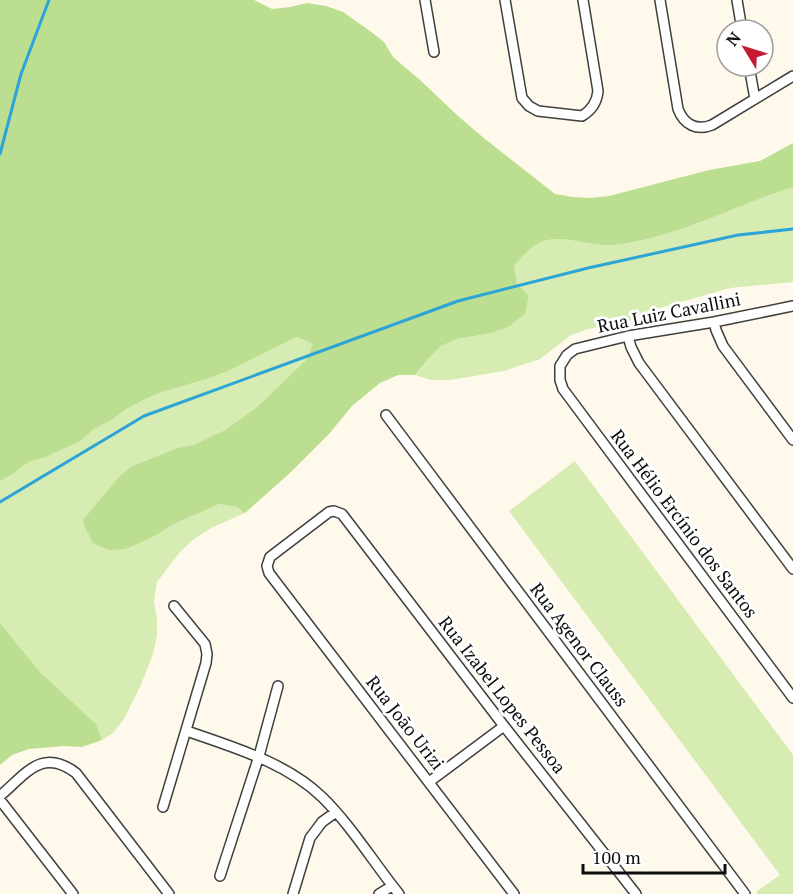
<svg xmlns="http://www.w3.org/2000/svg" width="793" height="894" viewBox="0 0 793 894" font-family="'PT Serif',serif">
  <style>
    .green { fill: #d6ecb2 }
    .forest { fill: #bbde90 }
    .lines { fill: none; stroke-linecap: round; stroke-linejoin: round }
    .stream { stroke: #2da4d7; stroke-width: 3 }
    .minor-casing { stroke: #3f3f3f; stroke-width: 12 }
    .minor { stroke: #fff; stroke-width: 9 }
    .labels { text-anchor: middle; stroke-width: 6; stroke-linejoin: round; paint-order: stroke }
    .street-label { font-size: 18px; fill: #0c0c0c; stroke: #fff }
  </style>
  <rect width="100%" height="100%" fill="#fff9eb"/>
  <!-- green -->
  <path class="green" d="M793,187V282L730,288L660,308L623,323L588,329L571,335L540,359L504,371L450,380H431L415,375L428,359L441,346L457,339L492,333L510,326L525,314L529,296L517,284L514,266C521,258 530,247 541,242C564,233 590,248 614,245C677,238 734,206 793,187Z
    M297,337L314,344L307,359L257,407L225,430L193,445L177,448L130,467L117,479L84,520L126,549L157,535L172,525L219,504L237,507L245,513L211,528L194,539L180,552L157,582L154,602L157,619V636L153,654L140,687L124,719L113,733L102,740L97,725L40,672L0,623V481L13,474L28,462L46,457L79,441L94,429L110,421L126,409L159,393L213,377L230,370Z
    M575,461L793,755V894H758L756,892L780,875L509,511Z"/>
  <!-- forest -->
  <path class="forest" d="M0,0H254L272,9L290,7L307,3L326,6L343,12L370,31L384,42L393,57L420,80L458,116L485,139L555,194L573,197L591,198L609,196L709,170L760,161L793,143V187C734,206 676,238 614,245C590,248 564,233 541,242C530,247 521,258 514,266L517,284L529,296L525,314L510,326L492,333L457,339L441,346L428,359L415,375H398L380,383L352,406L329,434L291,472L245,513L237,507L219,504L172,525L157,535L126,549L109,550L93,543L85,527L83,520L117,479L130,467L177,448L193,445L225,430L257,407L307,359L313,344L297,337L230,370L213,377L159,393L142,401L126,409L110,421L94,429L80,441L46,457L28,462L13,474L0,481Z
    M0,623L40,672L97,725L102,740L82,747L64,746L29,749L12,755L0,765Z"/>
  <g class="lines">
    <!-- stream -->
    <path class="stream" d="M0,154L21,74L49,0
      M0,502L144,416L458,301L588,268L738,235L793,229"/>
    <!-- minor casing -->
    <g class="minor-casing">
      <path id="minor" d="M425,0L434,52
        M505,0L522,98L529,106L538,111L582,116C592,110 597,102 598,91L583,0
        M660,0L678,109C684,125 697,131 712,125L793,76
        M737,0L742,30
        M749,66L755,99
        M793,306L714,322L628,336L575,349L567,355L560,366V380L563,389L793,698
        M714,322L716,330L723,346L793,440
        M628,336L631,347L639,363L793,569
        M386,415L745,894
        M187,731C232,747 286,762 322,797C350,824 374,863 399,894
        M429,782L504,726
        M0,796C26,774 42,747 76,773L169,894
        M0,800L73,894
        M163,807L206,663L207,654L205,644L174,606
        M220,876L259,756L278,686
        M293,894L310,838L322,822L336,812
        M379,894L392,886
        M514,894L269,573L267,566L270,557L329,512L334,511L342,514L504,726L636,894"/>
    </g>
    <!-- minor -->
    <use href="#minor" class="minor"/>
  </g>
  <g class="labels">
    <!-- street labels -->
    <g class="street-label">
      <text transform="translate(669 313) rotate(-11)" y="6">Rua Luiz Cavallini</text>
      <text transform="translate(684 524) rotate(53)" y="6">Rua Hélio Ercínio dos Santos</text>
      <text transform="translate(579 645) rotate(53)" y="6">Rua Agenor Clauss</text>
      <text transform="translate(502 695) rotate(52)" y="6">Rua Izabel Lopes Pessoa</text>
      <text transform="translate(405 723) rotate(52)" y="6">Rua João Urizi</text>
    </g>
  </g>
  <!-- north arrow -->
  <g transform="translate(745 48) rotate(308)"><circle r="28" fill="#ffffff" stroke="#9e9e9e" stroke-width="1.5"/>
  <path d="M0-4.5L10 22L0 15L-10 22Z" fill="#c51a34"/>
  <text y="-9" font-size="16" font-weight="bold" text-anchor="middle" fill="#0c0c0c">N</text>
  </g>
  <!-- scale -->
  <path d="M583 864v9h142v-9" fill="none" stroke="#0c0c0c" stroke-width="3"/>
  <text x="592" y="864" font-size="18" fill="#0c0c0c" stroke="#ffffff" stroke-width="4.5" paint-order="stroke">100 m</text>
</svg>
